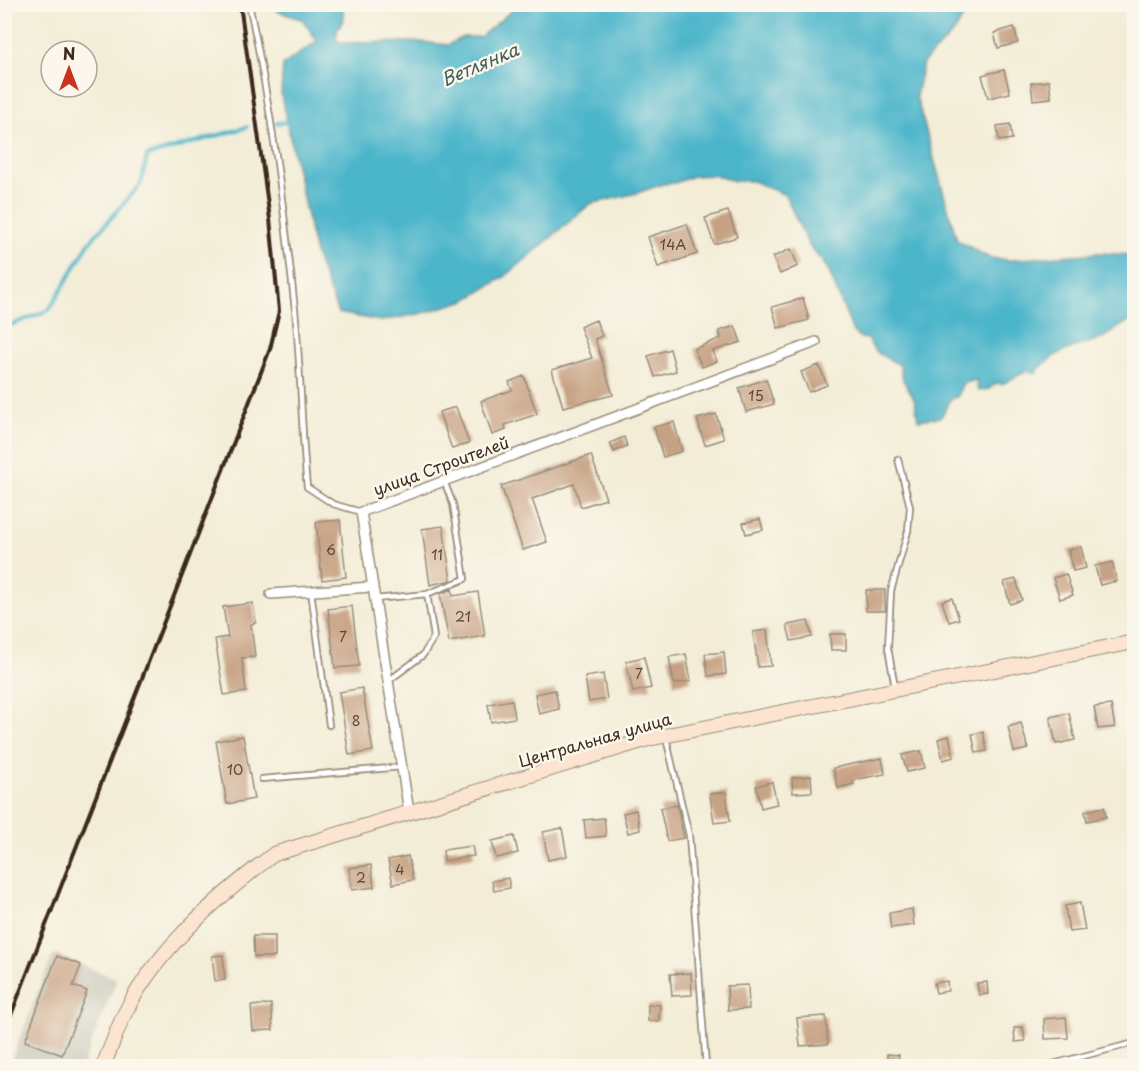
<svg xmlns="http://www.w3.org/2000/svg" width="1139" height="1071" viewBox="0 0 1139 1071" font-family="'Playpen Sans',sans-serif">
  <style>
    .industrial { fill: #c6c5b8 }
    .water { fill: #4cb5ca; stroke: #447074; stroke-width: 1.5 }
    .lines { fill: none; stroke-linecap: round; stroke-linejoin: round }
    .stream { stroke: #4cb5ca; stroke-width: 4 }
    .building { fill: #c7a183 }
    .lane-casing { stroke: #978c7a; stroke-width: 8 }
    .street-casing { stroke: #978c7a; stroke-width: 12 }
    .secondary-casing { stroke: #978c7a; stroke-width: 16 }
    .lane { stroke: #fff; stroke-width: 4.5 }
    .street { stroke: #fff; stroke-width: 9 }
    .secondary { stroke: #fce5d0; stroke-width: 14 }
    .rail { stroke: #3b2a1e; stroke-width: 4 }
    .labels { text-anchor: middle; stroke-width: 5; stroke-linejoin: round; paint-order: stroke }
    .number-label { font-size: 14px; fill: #5e4837 }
    .street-label { font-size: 16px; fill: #3b2a1e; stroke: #fbf7ec }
    .water-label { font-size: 18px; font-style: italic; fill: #415b5a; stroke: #fbf7ec }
  </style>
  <rect width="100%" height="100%" fill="#fbf7ec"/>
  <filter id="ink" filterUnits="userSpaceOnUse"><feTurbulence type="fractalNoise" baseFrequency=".0167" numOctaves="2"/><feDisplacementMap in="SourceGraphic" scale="12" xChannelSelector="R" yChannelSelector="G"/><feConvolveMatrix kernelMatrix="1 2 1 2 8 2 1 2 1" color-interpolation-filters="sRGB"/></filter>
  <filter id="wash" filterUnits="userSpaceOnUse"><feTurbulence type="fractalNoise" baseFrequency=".008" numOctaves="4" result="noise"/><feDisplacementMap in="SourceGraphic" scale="24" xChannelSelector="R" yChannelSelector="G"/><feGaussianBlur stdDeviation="1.35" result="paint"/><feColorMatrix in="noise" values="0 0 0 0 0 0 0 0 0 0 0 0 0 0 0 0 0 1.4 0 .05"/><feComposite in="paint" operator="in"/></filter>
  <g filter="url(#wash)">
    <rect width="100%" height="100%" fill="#f3edd7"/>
    <!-- industrial -->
    <path class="industrial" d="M53,954L117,979L82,1066H9Z"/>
    <!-- water -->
    <path class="water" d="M315,5L343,7L344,20L338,28L336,40L342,43L422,42L448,45L463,37H480L515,8L526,5H970L955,31L923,63L916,96L957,240L989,258L1010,260L1099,253L1134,255V318C1123,323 1113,333 1102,338C1077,347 1053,350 1036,373L1027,371L1002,384L996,383L989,389L978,391L976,380L962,384L958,396L950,400L941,417L918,420L915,401L903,380L900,365C887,358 873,354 868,339L861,338L853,332L828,269L808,244L785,195L753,181H735L714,175L693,176L675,183L663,184L637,193L590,204L506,276L466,300L423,313L381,321L338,313L315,254L281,95L283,65L317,41L303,20L277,11V5Z"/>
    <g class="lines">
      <!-- stream -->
      <path class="stream" d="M276,123L291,122
        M4,328L49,310L89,243L141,184L147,156L247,127"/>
    </g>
    <g id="blocks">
      <!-- building -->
      <path class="building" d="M1014,27L1018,43L998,48L994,33Z
        M1004,70L1010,93L988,98L982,75Z
        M1049,81L1051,98L1033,100L1031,83Z
        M1010,124L1012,139L999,141L997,126Z
        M728,211L737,237L714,244L705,218Z
        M687,224L697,254L658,267L648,237Z
        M791,249L798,266L780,274L773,257Z
        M803,298L809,320L778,328L772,307Z
        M596,320L602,336L595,339L613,395L563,407L552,370L592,358L580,327Z
        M735,326L741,342L713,351L717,361L702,367L694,349L721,338L719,331Z
        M670,349L676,371L655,377L648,356Z
        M819,365L827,385L809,392L801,372Z
        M524,376L537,414L505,425L506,430L492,435L481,401L512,390L509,382Z
        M766,379L774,404L746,412L739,388Z
        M456,407L469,443L452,449L439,412Z
        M716,414L724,439L705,445L697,419Z
        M674,422L682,451L663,457L654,427Z
        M624,437L627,446L614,452L610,443Z
        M591,455L606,499L581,507L574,484L532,499L547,542L523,550L501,486Z
        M760,519L763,530L746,534L743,523Z
        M340,520L346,577L322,580L316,522Z
        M443,526L451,580L430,585L422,529Z
        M1081,547L1086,568L1073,571L1068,550Z
        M1112,562L1117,581L1100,585L1095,566Z
        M1066,574L1073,595L1060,599L1053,578Z
        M1016,579L1022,600L1010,604L1004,582Z
        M452,589L453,596L478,592L485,636L449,642L440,594Z
        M866,590H885V611H866Z
        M952,598L959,619L949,622L942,601Z
        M253,603L256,623L251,624L255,657L242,658L246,692L224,695L215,639L228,637L223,607Z
        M352,606L359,666L335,668L328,609Z
        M808,621L812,637L791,641L787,625Z
        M767,630L771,666L758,667L753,632Z
        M830,634H846V650H831Z
        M724,652L726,674L708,676L705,654Z
        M686,654L691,681L674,684L669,657Z
        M644,657L651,688L633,692L626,661Z
        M603,674L607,699L589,702L585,677Z
        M362,688L373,751L349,755L339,692Z
        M555,690L559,709L539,714L535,694Z
        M512,700L515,718L491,722L488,704Z
        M1111,705L1115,727L1098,729L1094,707Z
        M1069,713L1075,740L1056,744L1050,717Z
        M1021,723L1028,749L1014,752L1008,727Z
        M983,732L987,751L976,753L972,734Z
        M243,736L254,799L227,804L216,741Z
        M949,736L954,757L943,760L938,739Z
        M921,751L925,768L907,772L902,755Z
        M882,758L885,774L853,780L854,784L838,788L833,768Z
        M811,776L812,792L793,793L792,778Z
        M772,782L777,804L761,808L756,786Z
        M726,792L730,821L714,823L710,794Z
        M677,805L684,838L667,841L660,808Z
        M1104,807L1106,817L1087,821L1085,811Z
        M636,810L640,830L628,833L623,813Z
        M604,818L606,836L586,838L584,820Z
        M562,828L567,856L548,860L543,832Z
        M514,836L518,853L496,858L492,841Z
        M472,846L474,856L444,861L443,850Z
        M408,856L413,880L393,884L388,860Z
        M371,865L374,887L352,890L349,868Z
        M508,878L510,888L494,891L492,881Z
        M1080,903L1085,930L1069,932L1065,906Z
        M912,909L914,925L891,928L889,913Z
        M253,936H275V957H254Z
        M223,955L225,980L215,981L212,956Z
        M57,956L81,965L73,986L87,991L62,1055L25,1041Z
        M691,973L692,995L672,996L670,974Z
        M947,981L948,991L936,993L934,983Z
        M987,982L988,994L979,995L977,983Z
        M748,985L749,1009L728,1010L727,986Z
        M271,1004L273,1030L253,1031L251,1006Z
        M648,1005H660L659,1021H648Z
        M826,1016L828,1044L800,1046L797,1018Z
        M1066,1017L1068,1038L1045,1039L1044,1019Z
        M1023,1027L1025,1041L1015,1042L1014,1028Z
        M887,1054L899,1055L898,1066H887Z"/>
    </g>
  </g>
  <g filter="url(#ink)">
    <use href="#blocks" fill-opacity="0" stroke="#978c7a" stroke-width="1.5"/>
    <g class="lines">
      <!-- lane casing -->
      <g class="lane-casing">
        <path id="lane" d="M249,4C271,105 284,208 295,310C301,369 301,428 307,487L333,504L361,512
          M311,591L329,725
          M427,594L465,579L453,504L444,481
          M375,599L427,594L434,637L423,655L387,682
          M895,687L888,648L891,591L908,531L910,507L898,459
          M666,738L689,835L706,1066
          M262,779L402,767
          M1045,1066L1134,1043"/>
      </g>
      <!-- street casing -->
      <g class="street-casing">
        <path id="street" d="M271,594L371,587
          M409,812L361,512L816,342"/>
      </g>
      <!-- secondary casing -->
      <g class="secondary-casing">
        <path id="secondary" d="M103,1066C111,1048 117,1029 126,1011C158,948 219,896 274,854L648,739L1134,642"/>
      </g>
      <!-- lane -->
      <use href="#lane" class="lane"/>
      <!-- street -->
      <use href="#street" class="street"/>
      <!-- secondary -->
      <use href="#secondary" class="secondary"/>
      <!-- rail -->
      <path class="rail" d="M4,1033L270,349L279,311L270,219L240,4"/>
    </g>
  </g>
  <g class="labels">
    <!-- number labels -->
    <g class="number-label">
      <text x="673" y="250">14А</text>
      <text x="756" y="401">15</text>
      <text x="331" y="555">6</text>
      <text x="437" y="560">11</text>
      <text x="463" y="622">21</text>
      <text x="343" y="642">7</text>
      <text x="639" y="679">7</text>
      <text x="356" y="726">8</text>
      <text x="235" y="775">10</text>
      <text x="400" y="875">4</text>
      <text x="361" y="883">2</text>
    </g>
    <!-- street labels -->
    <g class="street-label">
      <text transform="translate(441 466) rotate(-20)" y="6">улица Строителей</text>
      <text transform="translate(595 740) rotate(-16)" y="6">Центральная улица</text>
    </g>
    <!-- water labels -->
    <g class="water-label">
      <text transform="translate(480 65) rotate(-23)" y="6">Ветлянка</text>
    </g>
  </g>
  <!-- margin -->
  <rect width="1139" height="1071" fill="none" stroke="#fbf7ec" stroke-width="24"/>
  <!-- north arrow -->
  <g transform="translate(69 69)"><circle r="28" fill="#fbf7ec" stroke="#aea59a" stroke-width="1.5"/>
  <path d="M0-4.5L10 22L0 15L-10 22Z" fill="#c8321e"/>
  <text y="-9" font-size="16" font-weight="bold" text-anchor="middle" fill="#3b2a1e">N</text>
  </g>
</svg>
